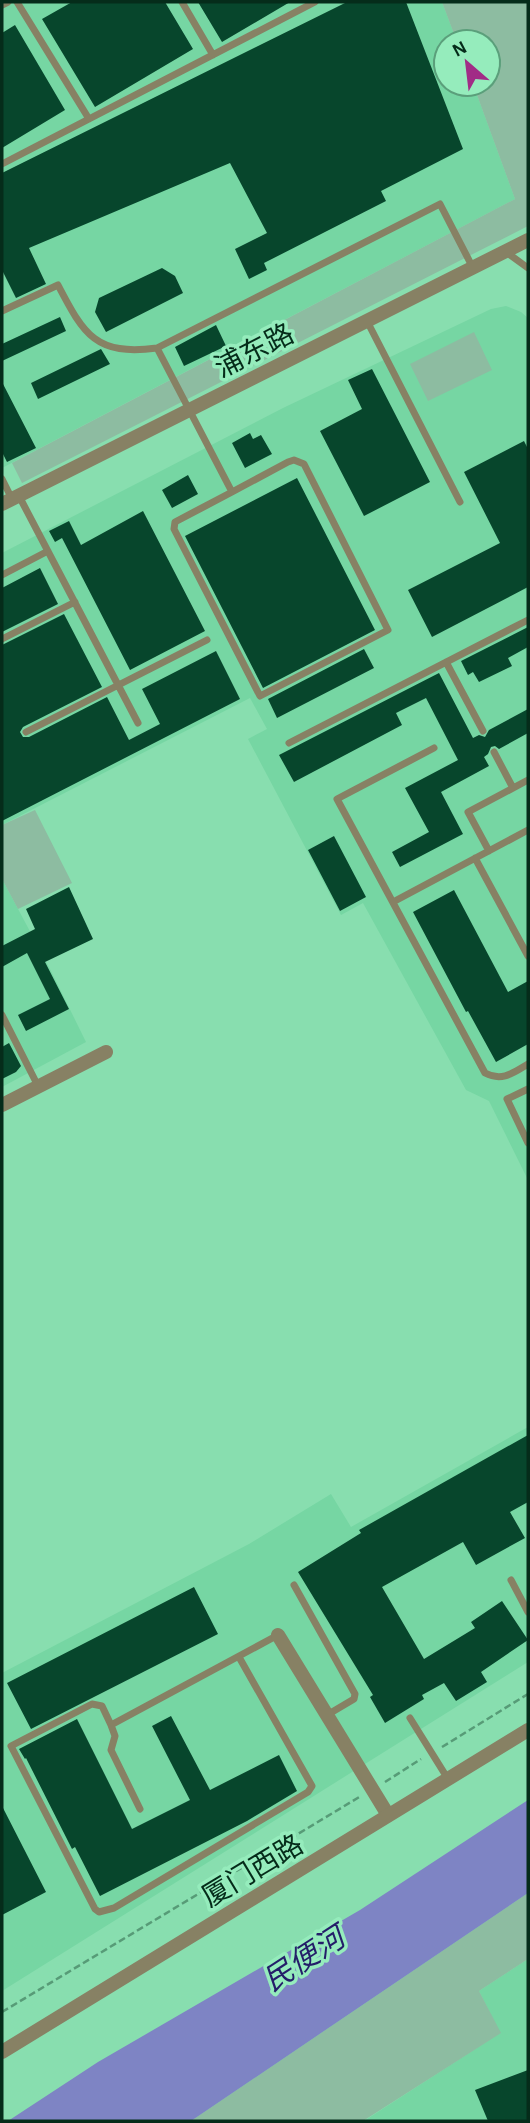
<svg xmlns="http://www.w3.org/2000/svg" width="530" height="2123" viewBox="0 0 530 2123" font-family="'Alegreya Sans','Noto Sans SC',sans-serif">
  <style>
    .built { fill: #76d6a3 }
    .green { fill: #8dbca1 }
    .water { fill: #7e84c4 }
    .building { fill: #07462c }
    .lines { fill: none; stroke-linecap: round; stroke-linejoin: round }
    .path { stroke: #579b77; stroke-width: 2.5; stroke-dasharray: 7 3.5; stroke-linecap: butt }
    .service { stroke: #878164; stroke-width: 7 }
    .minor { stroke: #878164; stroke-width: 14 }
    .tertiary { stroke: #878164; stroke-width: 14 }
    .labels { text-anchor: middle; stroke-width: 7; stroke-linejoin: round; paint-order: stroke }
    .street-label { font-size: 28px; fill: #052c1a; stroke: #95ecbc }
    .water-label { font-size: 30px; font-style: italic; fill: #241e69; stroke: #95ecbc }
  </style>
  <rect width="100%" height="100%" fill="#88deaf"/>
  <!-- built -->
  <path class="built" d="M2,2H442L457,42H446V84H473L515,199L2,468Z
    M506,306L521,312L528,318V1180L489,1101L466,1090L363,903L341,915L248,739L267,729L250,698L2,825V553L283,408L491,309Z
    M2,879L49,967L86,1042L2,1087Z
    M528,1427V1662L2,1991V1673L249,1544L331,1494L351,1527Z
    M528,1959V2121H364L500,2033L479,1991Z"/>
  <!-- green -->
  <path class="green" d="M442,2H528V226L22,483L12,463L515,199L473,84H488V42H457Z
    M474,332L492,370L428,401L410,364Z
    M35,810L72,883L18,909L2,879V825Z
    M528,1893V1959L479,1991L501,2033L363,2121H191Z"/>
  <!-- water -->
  <path class="water" d="M528,1800V1893L191,2121H8L98,2062L360,1910Z"/>
  <!-- building -->
  <path class="building" d="M72,2H165L193,49L95,107L42,19Z
    M198,2H290L222,42Z
    M347,2H406L463,149L381,191L386,201L264,263L267,270L249,279L235,249L267,233L230,163L29,248L46,284L16,298L2,270V173Z
    M15,25L65,110L2,148V33Z
    M162,268L175,276L183,293L106,332L95,312L99,298Z
    M60,317L66,331L2,361V344Z
    M216,325L226,346L184,366L175,347Z
    M101,349L110,364L38,399L31,383Z
    M372,369L430,482L364,516L320,431L362,409L348,380Z
    M2,382L36,448L7,462L2,452Z
    M250,433L253,439L261,435L272,454L245,468L232,443Z
    M524,441L528,449V587L432,637L408,590L500,543L464,472Z
    M188,475L198,494L172,508L162,490Z
    M297,478L375,630L263,688L185,536Z
    M143,511L205,631L130,670L62,538L55,542L49,531L69,521L81,545Z
    M40,568L58,604L2,632V588Z
    M64,614L102,687L23,727L20,732L23,737H29L107,697L129,740L160,724L142,689L216,651L240,699L2,821V645Z
    M528,627V647L508,658L512,666L479,682L473,672L468,675L461,661Z
    M364,649L374,668L277,718L268,699Z
    M439,673L473,738L479,735L485,737L489,730L528,709V733L499,749L495,746L491,747L488,754L484,757L489,766L441,792L463,834L400,867L392,852L429,832L405,788L458,760L426,698L396,713L402,725L294,782L279,755Z
    M334,836L366,897L340,911L308,850Z
    M69,887L93,939L45,962L69,1009L26,1031L18,1015L50,999L27,953L2,967V946L35,929L26,909Z
    M454,890L508,992L528,981V1044L496,1062L468,1011L466,1012L413,912Z
    M9,1043L21,1066L16,1072L2,1079V1047Z
    M528,1435V1502L510,1512L525,1538L476,1565L463,1542L382,1587L424,1659L475,1628L471,1622L502,1601L528,1640L481,1672L487,1682L456,1701L444,1683L422,1695L424,1699L385,1723L370,1697L373,1695L298,1572L361,1533L359,1530Z
    M194,1587L218,1634L31,1729L7,1683Z
    M171,1716L210,1790L279,1755L297,1791L247,1821L100,1896L75,1847L72,1849L26,1758L25,1759L19,1749L77,1719L132,1829L190,1800L152,1726Z
    M2,1806L46,1892L2,1915Z
    M528,2070V2121H488L475,2090Z"/>
  <g class="lines">
    <!-- path -->
    <path class="path" d="M442,1747L528,1694
      M385,1782L421,1759
      M2,2012L361,1796"/>
    <!-- service -->
    <path class="service" d="M17,2L89,119
      M182,2L213,55
      M2,5L8,2
      M2,164L315,2
      M506,252L528,268
      M2,311L58,285C84,335 96,356 157,348L440,204L473,268
      M367,321L460,502
      M157,348L232,492L288,462L294,460L304,464L388,630L260,696L174,529L175,522L232,492
      M2,479L12,499
      M19,496L138,723
      M2,575L48,551
      M2,639L75,602
      M446,662L483,731
      M26,732L207,640
      M289,743L528,620
      M434,748L337,799L485,1073C502,1082 513,1073 528,1064
      M494,752L513,788
      M489,851L468,812L528,780
      M475,858L528,956
      M393,902L528,830
      M2,1015L38,1086
      M528,1089L507,1099L528,1143
      M511,1580L528,1612
      M294,1585L355,1694L354,1699L327,1715
      M239,1657L312,1786L308,1792L114,1908L99,1912L95,1909L11,1746L92,1704L102,1706L111,1725L278,1635
      M410,1718L448,1779
      M111,1725L115,1736L111,1750L140,1809"/>
    <!-- minor -->
    <path class="minor" d="M2,1105L106,1052
      M278,1635L388,1815"/>
    <!-- tertiary -->
    <path class="tertiary" d="M2,504L528,240
      M2,2052L528,1730"/>
  </g>
  <g class="labels">
    <!-- street labels -->
    <g class="street-label">
      <text transform="translate(254 350) rotate(-27)" y="10">浦东路</text>
      <text transform="translate(252 1870) rotate(-31)" y="10">厦门西路</text>
    </g>
    <!-- water labels -->
    <g class="water-label">
      <text transform="translate(304 1959) rotate(-33)" y="10">民便河</text>
    </g>
  </g>
  <!-- border -->
  <rect width="530" height="2123" fill="none" stroke="#052c1a" stroke-width="7"/>
  <!-- north arrow -->
  <g transform="translate(467 63) rotate(332)"><circle r="33" fill="#95ecbc" stroke="#5b9f7b" stroke-width="2"/>
  <path d="M0-5L12 26L0 18L-12 26Z" fill="#a12c86"/>
  <text y="-10" font-size="19" font-weight="bold" text-anchor="middle" fill="#052c1a">N</text>
  </g>
</svg>
